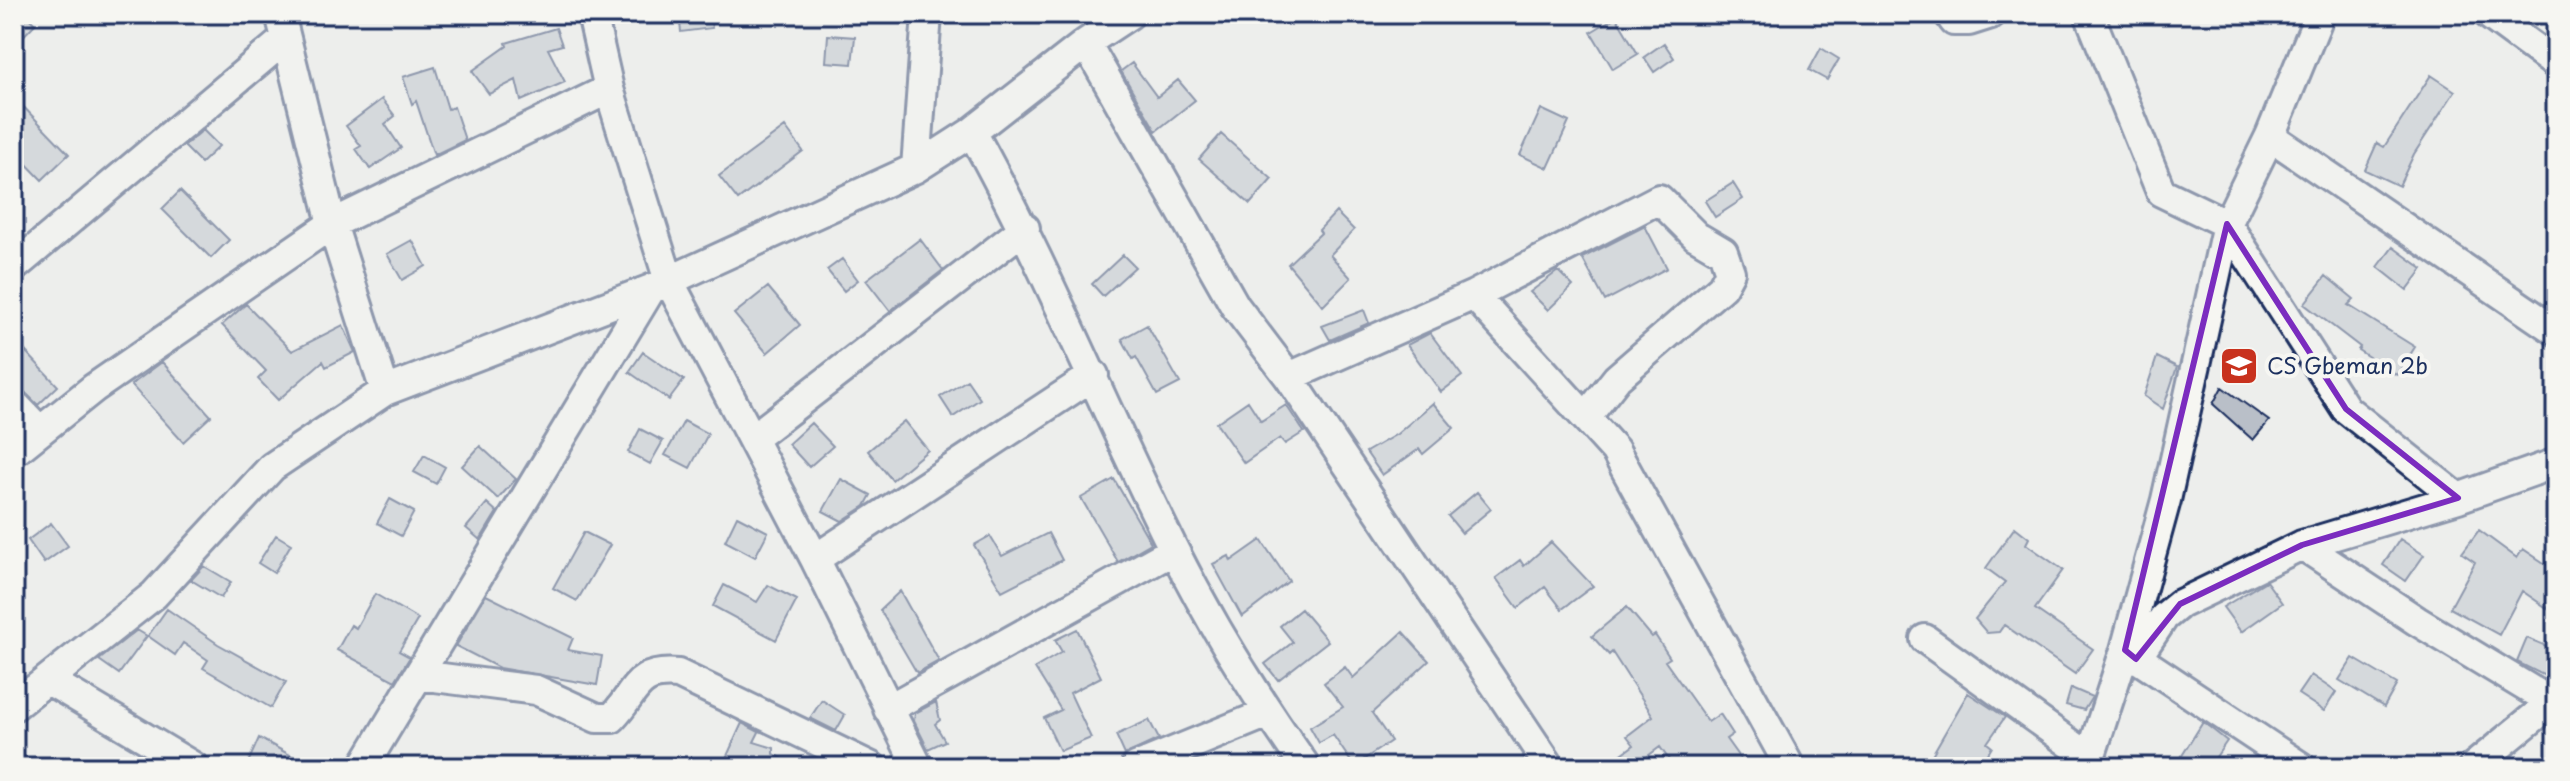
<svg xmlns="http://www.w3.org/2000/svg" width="2570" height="781" viewBox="0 0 2570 781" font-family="'Playpen Sans',sans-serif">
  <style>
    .building { fill: #b9bfc8; stroke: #1b2f5e; stroke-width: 2 }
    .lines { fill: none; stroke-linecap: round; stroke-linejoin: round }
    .minor-casing { stroke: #1b2f5e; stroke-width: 34 }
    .minor { stroke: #f6f6f2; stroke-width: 28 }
    .marked { fill: none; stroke: #7b2cbf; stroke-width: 6; stroke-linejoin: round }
    .labels { text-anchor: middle; stroke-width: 8; stroke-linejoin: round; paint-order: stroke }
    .poi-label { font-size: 22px; fill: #1b2f5e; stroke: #f6f6f2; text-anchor: start }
  </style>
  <rect width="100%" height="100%" fill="#edeeec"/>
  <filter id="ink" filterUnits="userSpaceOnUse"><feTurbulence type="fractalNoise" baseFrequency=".0125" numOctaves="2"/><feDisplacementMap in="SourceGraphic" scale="16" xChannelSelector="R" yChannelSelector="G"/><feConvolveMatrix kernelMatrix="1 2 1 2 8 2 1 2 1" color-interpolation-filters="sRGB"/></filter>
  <g filter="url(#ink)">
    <!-- building -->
    <path class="building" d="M14,14H25L35,24L14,46Z
      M679,14H710L712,28L681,32Z
      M1616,17L1638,54L1613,69L1591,32Z
      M556,28L562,45L548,49L565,82L521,101L516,80L489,94L472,71L507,46L506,43Z
      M828,35L855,37L852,64L826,62Z
      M1664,43L1674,58L1654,72L1644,57Z
      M1821,48L1839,59L1827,80L1809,70Z
      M1132,63L1157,97L1178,80L1195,100L1156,131L1121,71Z
      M435,67L448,109L454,107L465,140L434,155L416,101L412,104L403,77Z
      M2431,75L2455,91L2414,154L2399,186L2365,170L2377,143L2384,147Z
      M14,97L69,154L42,180L14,151Z
      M382,99L395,116L385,124L401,148L370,169L356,149L361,146L346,126Z
      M1541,109L1569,122L1548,168L1520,155Z
      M785,127L803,151L738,200L719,176Z
      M203,130L219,146L201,163L184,146Z
      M1221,134L1272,179L1250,204L1199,159Z
      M1733,183L1743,199L1715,217L1705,201Z
      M180,191L229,240L211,258L162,209Z
      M1336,212L1354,230L1330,255L1351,278L1323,306L1288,264L1321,233L1319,230Z
      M1645,226L1667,268L1605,301L1582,258Z
      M920,239L943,270L890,311L866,280Z
      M412,240L426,266L402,280L387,254Z
      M2393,247L2423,269L2407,290L2378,267Z
      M1123,255L1135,267L1103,296L1092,284Z
      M842,259L858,280L844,291L827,270Z
      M1558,271L1573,286L1548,310L1530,292Z
      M2326,276L2354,299L2348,305L2415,347L2397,375L2358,350L2360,347L2304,304Z
      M768,287L800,325L767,353L734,314Z
      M246,304L292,351L343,325L355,352L326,367L323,361L278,400L258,379L266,371L222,325Z
      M1364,310L1369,323L1330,340L1322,326Z
      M1147,325L1180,383L1157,395L1136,357L1133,359L1122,339Z
      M1430,333L1462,376L1441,392L1407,345Z
      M14,339L58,386L38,405L14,382Z
      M643,352L684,380L669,400L629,372Z
      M2157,357L2177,367L2163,409L2144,396Z
      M162,362L211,416L183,442L131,385Z
      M967,380L980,399L953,417L940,397Z
      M2222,387L2269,421L2253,440L2213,404Z
      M1248,401L1261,421L1286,405L1304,432L1285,444L1280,438L1244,463L1216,423Z
      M1433,403L1454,428L1423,454L1419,449L1382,475L1366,452L1397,434Z
      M684,421L708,434L690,468L665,455Z
      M904,421L928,450L892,480L868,451Z
      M811,423L833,446L809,467L788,444Z
      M640,429L663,441L650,464L628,452Z
      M480,446L516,479L498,499L462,466Z
      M424,455L445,467L436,484L414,472Z
      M841,479L871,495L865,506L842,521L823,511Z
      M1114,479L1151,543L1118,562L1081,498Z
      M1477,492L1491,509L1462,533L1448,516Z
      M390,499L414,512L401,536L377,523Z
      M487,503L497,512L480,540L466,528Z
      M737,516L768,532L755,557L725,541Z
      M51,523L68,546L44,563L28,540Z
      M2015,527L2029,538L2026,544L2063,570L2035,609L2093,649L2075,674L2004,625L1999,632L1987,633L1975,619L2005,582L1986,568Z
      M2479,530L2517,558L2523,549L2556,571V594L2547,608L2522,591L2499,635L2450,608L2475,562L2462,553Z
      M584,532L610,545L577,601L553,588Z
      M1048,533L1062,560L1002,591L974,545L990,536L1002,556Z
      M276,535L291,544L274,573L258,563Z
      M2400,539L2424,555L2406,581L2383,565Z
      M1261,540L1289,581L1242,617L1213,564L1229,556L1231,561Z
      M1551,542L1593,586L1562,609L1545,587L1518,608L1496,578L1520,560L1524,566Z
      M204,566L231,582L221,598L191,580Z
      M2266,581L2282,603L2241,632L2223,607Z
      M724,585L757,602L768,585L797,600L776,640L713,606Z
      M900,591L939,661L917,673L880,610Z
      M375,594L418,619L399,651L410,657L395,681L337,650L351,625L356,628Z
      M486,595L573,638L568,650L602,656L597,685L499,668L456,646Z
      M1627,607L1652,637L1655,635L1670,658L1665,661L1708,722L1720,714L1733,734L1726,739L1746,767H1674L1660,747L1633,767H1604L1634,745L1627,736L1653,716L1612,652L1609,655L1592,636Z
      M167,609L218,644L286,682L271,708L203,668L208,660L183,643L175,655L148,636Z
      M1301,609L1328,641L1278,680L1265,664L1293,642L1280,626Z
      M1077,629L1101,677L1070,693L1091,738L1060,751L1044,718L1061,710L1035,668L1062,652L1055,640Z
      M137,630L147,636L119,674L99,660Z
      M1403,632L1429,661L1372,713L1391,741L1354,766L1333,735L1319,743L1310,727L1343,707L1324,683L1345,667L1353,678Z
      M2527,638L2556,650L2545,676L2517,662Z
      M2353,658L2397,684L2384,707L2339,680Z
      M2311,675L2336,692L2324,711L2298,694Z
      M2071,688L2092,697L2084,710L2066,705Z
      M1968,693L2005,717L1987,743L1992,747L1980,767H1925Z
      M822,700L845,715L836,731L810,718Z
      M936,702L940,720L935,724L945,741L928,749L914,721L915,713Z
      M1149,720L1159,739L1125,755L1116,735Z
      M2203,722L2227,741L2209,767H2188L2178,762Z
      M742,723L759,732L754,742L774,748V754L798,767H722Z
      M259,738L312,767H246Z"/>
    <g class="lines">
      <!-- minor casing -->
      <g class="minor-casing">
        <path id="minor" d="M280,14L332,224L385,391
          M592,14L609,89L669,281L815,559L918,767
          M1949,14L1954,21H1969L1991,14
          M2089,14L2161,192L2227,224L2346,409L2458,498
          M2488,14L2556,64
          M1086,43L1235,306L1289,377L1550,767
          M972,132C1047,267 1104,410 1173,548C1211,624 1257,698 1306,767
          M2270,136L2556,331
          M916,168L927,14
          M14,267L285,39
          M1474,295L1615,450L1790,767
          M1289,377L1474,295L1659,199L1696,236L1723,252L1730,272L1722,287L1617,378L1587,416
          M14,404L40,431
          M752,439L1025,228
          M14,452L94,388L332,224L609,89
          M2302,545L2417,621L2551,702
          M815,559L1094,375
          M1925,639L2089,757
          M2125,650L2301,767
          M2136,659L2164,617L2180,604L2302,545L2458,498L2556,463
          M419,675L536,690L597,718H612C637,692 635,670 678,674L872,767
          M50,681L194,767
          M14,706L154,595L272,467L385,391L651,289L916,168L972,132L1086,43L1130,14
          M888,709L1174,550
          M363,767L651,289
          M1136,767L1268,713
          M2087,767L2125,650L2166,500L2227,224L2270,136L2320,14
          M2473,767L2556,699"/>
      </g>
      <!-- minor -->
      <use href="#minor" class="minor"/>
    </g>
  </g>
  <!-- marked area -->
  <path d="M0 0H2570V781H0ZM2227,224L2346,409L2458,498L2302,545L2180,604L2136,659L2125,650Z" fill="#edeeec" fill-opacity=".55" fill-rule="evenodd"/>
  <path class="marked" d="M2227,224L2346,409L2458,498L2302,545L2180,604L2136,659L2125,650Z"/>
  <!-- icons -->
  <defs>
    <g id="school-square" transform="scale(2)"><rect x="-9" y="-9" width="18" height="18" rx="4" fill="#c8321e" stroke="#f6f6f2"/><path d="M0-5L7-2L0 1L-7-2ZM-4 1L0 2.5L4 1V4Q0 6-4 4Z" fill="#fff"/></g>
  </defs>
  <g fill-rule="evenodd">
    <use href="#school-square" x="2239" y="366"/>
  </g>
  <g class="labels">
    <!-- poi labels -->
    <g class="poi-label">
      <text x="2267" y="374">CS Gbeman 2b</text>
    </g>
  </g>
  <!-- margin -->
  <rect width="2570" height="781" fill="none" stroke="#f6f6f2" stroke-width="48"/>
  <rect x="24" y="24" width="2522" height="733" fill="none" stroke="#1b2f5e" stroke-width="3" filter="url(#ink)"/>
</svg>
